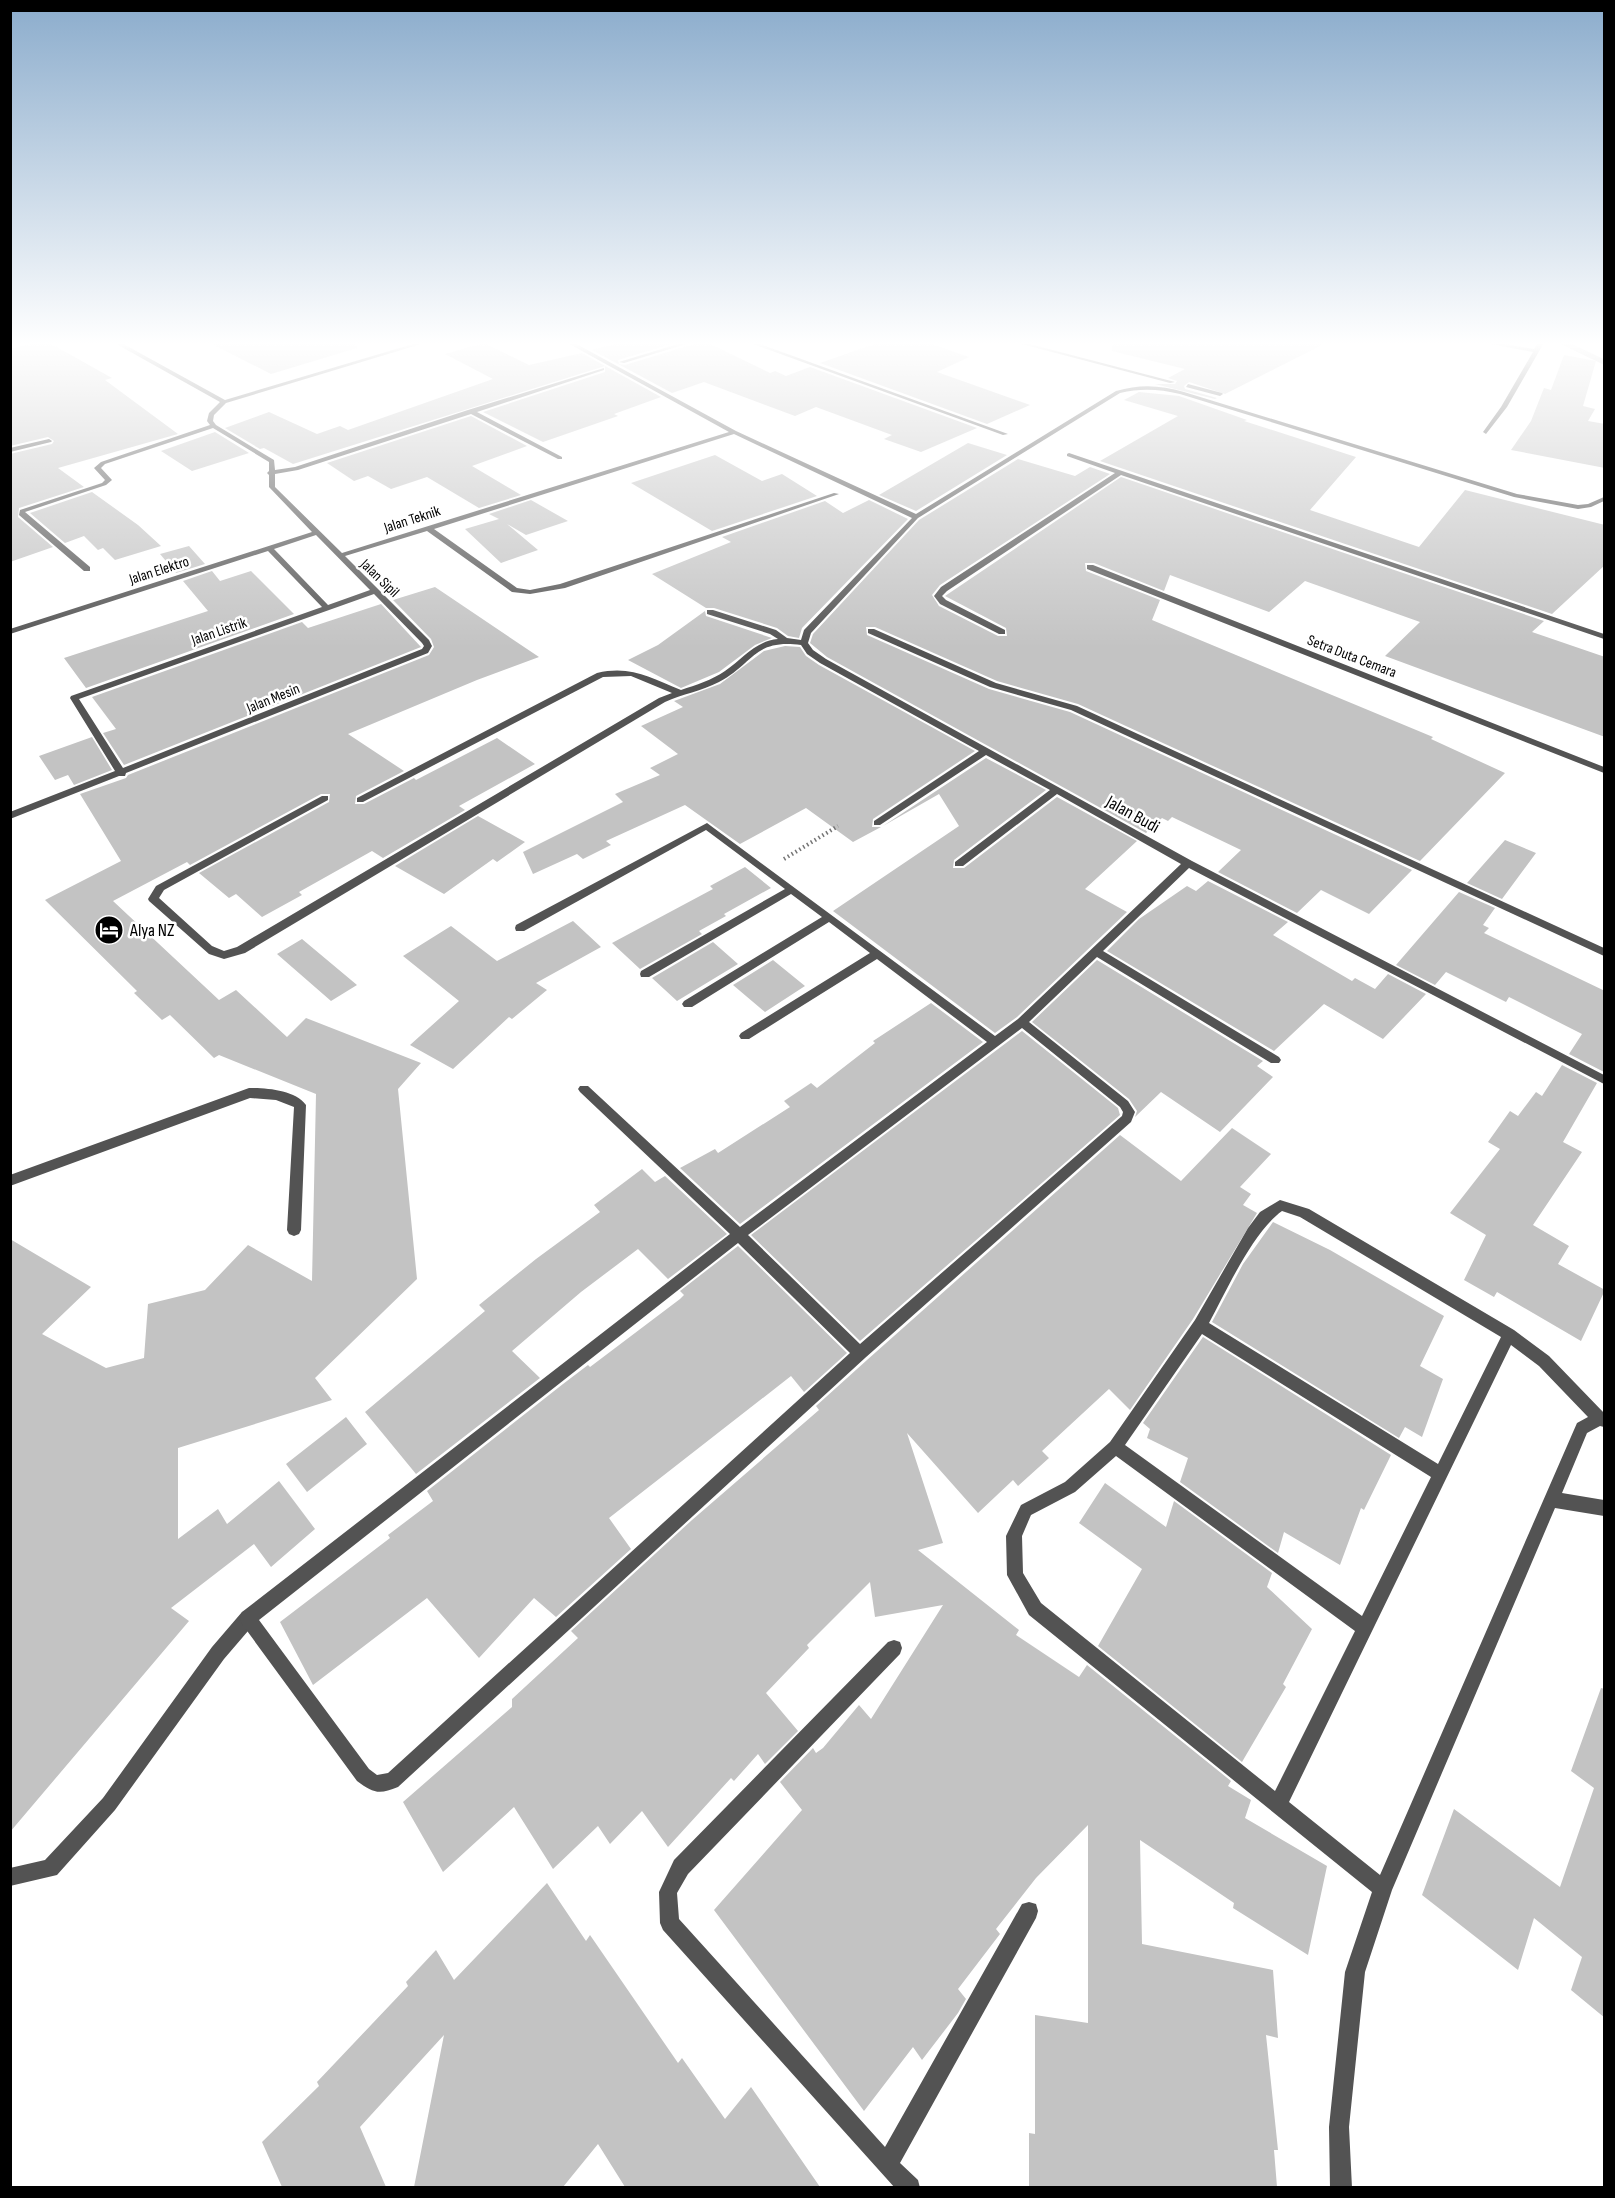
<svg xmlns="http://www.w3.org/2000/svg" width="1615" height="2198" viewBox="0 0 1615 2198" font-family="'Sofia Sans Condensed',sans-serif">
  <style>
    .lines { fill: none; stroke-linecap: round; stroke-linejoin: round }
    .stream { stroke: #a1a1a1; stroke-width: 5 }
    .building { fill: #c3c3c3 }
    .path { stroke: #757575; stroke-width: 4; stroke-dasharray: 1.5 3; stroke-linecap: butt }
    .lane { fill: #535353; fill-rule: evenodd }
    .street { fill: #535353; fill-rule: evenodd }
    .labels { text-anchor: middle; stroke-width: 5; stroke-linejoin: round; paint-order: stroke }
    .far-street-label { font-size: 15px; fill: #000; stroke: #fff }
    .street-label { font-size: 18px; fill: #000; stroke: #fff }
    .poi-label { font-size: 18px; fill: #000; stroke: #fff; text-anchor: start }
  </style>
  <rect width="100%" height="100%" fill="#fff"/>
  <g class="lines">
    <!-- stream -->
    <path class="stream" d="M1560,341L1604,362"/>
  </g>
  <!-- building -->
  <path class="building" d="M41,341H46L112,378L105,380L178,434L58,468L84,487L19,508L18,517L53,547L10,562V454L52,444L54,441L48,437L10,446V349Z
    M206,341H356L357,348L271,374Z
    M625,341H681L618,360L619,364L625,365L704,341L770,373L775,371L786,376L810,367L977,428L921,452L884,439L892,435L816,407L795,416L704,382L672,393L592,350Z
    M883,341H924L969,357L937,372L1030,405L987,424L820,363Z
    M1113,341H1330L1225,394L1189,382L1184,386L1185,389L1217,398L1215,399L1155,384H1175L1177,381L1168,378L1185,369L1112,351Z
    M484,343L529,365L582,353L605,366L293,464L264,448L260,449L225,428L269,412L317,434L340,426L348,430L493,379L445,354Z
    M1564,355L1596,361L1583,406L1595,409L1588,421L1605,424V468L1511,450L1531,421L1544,388L1551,390Z
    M605,366L661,397L614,414L618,416L543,442L483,412L605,372Z
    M1139,392L1179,396L1247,420L1244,421L1356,457L1310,510L1419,547L1465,490L1605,525V565L1552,614L1100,461L1178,416L1124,400Z
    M471,416L527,446L472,466L521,495L479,508L427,477L391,489L368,476L354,481L327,463Z
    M215,432L249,453L192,471L161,451Z
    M968,443L1007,455L916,511L879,495Z
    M715,455L762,481L782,474L817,496L712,531L631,483Z
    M1018,459L1075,476L1090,467L1110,474L940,585L932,595L939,606L998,636H1007L1006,628L945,596L1121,477L1544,621L1532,632L1605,657V737L1385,656L1420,622L1305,581L1269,612L1170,575L1164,591L1094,563H1085L1086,571L1160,600L1152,620L1433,737L1431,739L1505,773L1420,861L1078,704L997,681L875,627H866L867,635L989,689L1070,712L1412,870L1369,914L1321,890L1297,913L1218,872L1241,850L1172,817L1168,821L1162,818L1146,833L827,657L810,643L813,634L919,520Z
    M92,492L138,525L161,546L115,560L103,548L98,550L84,536L65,543L30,513Z
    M531,500L568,521L526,535L507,524L538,550L501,563L465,529L499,519L489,514Z
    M869,500L908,519L802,628L799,638L788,636L777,628L714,608H706L652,574L731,542L722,537L825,501L843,513Z
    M189,546L205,564L176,573L160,554Z
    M212,571L220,581L251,571L294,614L86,688L64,658L208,611L183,581Z
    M435,587L539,657L477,680L348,734L404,771L356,796L355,804H364L414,778L416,780L497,738L535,764L459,806L465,810L383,858L372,851L299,892L302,895L262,917L236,894L229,898L199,873L329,802L330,794H321L190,865L187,862L113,901L219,1000L236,990L287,1037L306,1018L421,1063L398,1089L417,1279L315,1378L332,1400L178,1448V1539L218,1509L227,1524L279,1481L315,1529L271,1567L254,1544L171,1608L189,1621L10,1832V1239L91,1287L42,1334L106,1368L144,1358L148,1304L205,1290L248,1245L312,1281L316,1094L219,1055L214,1058L170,1015L162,1020L134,993L137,991L45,900L121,861L80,794L126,778L128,775L429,655L434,647L431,639L393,600Z
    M381,604L421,647L124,765L103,733L116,729L92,697L302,622L308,628Z
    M705,611L706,616L772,638L755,645L719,672L681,688L628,660L658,645Z
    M785,646L800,647L806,656L819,665L975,751L873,819L872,827H881L853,842L806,808L740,844L685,805L606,841L611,845L583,859L577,854L533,874L523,852L623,802L615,794L660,775L650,768L678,754L641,726L683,707L674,701L720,684L764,651Z
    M92,737L112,770L74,785L68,775L55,780L39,756Z
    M986,758L1046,790L954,860L953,868H964L1057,797L1137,841L1085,889L1127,912L1017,1017L995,1033L833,911L959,826L939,794L883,826Z
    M478,816L525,842L497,862L493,859L444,894L395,866Z
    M1505,840L1536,853L1502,899L1467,883Z
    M745,867L771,888L724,914L726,916L699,931L702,934L640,969L612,943L713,889L710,886Z
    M1208,881L1288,922L1273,935L1352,981L1355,978L1375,989L1388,974L1426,994L1383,1039L1324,1004L1274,1051L1107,951L1139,919L1187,886L1196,891Z
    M1459,892L1495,908L1483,925L1489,928L1484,933L1605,991L1604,1072L1569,1054L1582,1034L1509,997L1506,1002L1446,972L1435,985L1396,965Z
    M573,921L601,947L536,983L547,990L512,1019L509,1017L453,1069L410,1045L459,1001L403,956L451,926L497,961Z
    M302,939L357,985L331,1001L277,954Z
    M713,942L738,964L677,1001L652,978Z
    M773,960L805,986L765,1012L733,985Z
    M1097,960L1263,1061L1257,1066L1273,1077L1220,1132L1161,1092L1135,1117L1137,1111L1129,1099L1032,1022Z
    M931,1003L983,1042L740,1224L680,1168L715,1149L718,1153L790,1107L784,1101L811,1083L817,1088L875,1043L873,1041Z
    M1022,1031L1118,1108L1120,1115L860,1341L751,1235Z
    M1562,1065L1597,1083L1563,1142L1582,1152L1533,1225L1569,1246L1558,1264L1605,1290L1581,1341L1497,1292L1494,1297L1464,1280L1486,1235L1450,1213L1500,1149L1488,1142L1510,1111L1518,1116L1536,1092L1542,1096Z
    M1232,1128L1271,1154L1240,1187L1251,1194L1243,1205L1257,1213L1193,1319L1130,1410L1109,1389L1042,1451L1049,1458L1018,1486L1013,1480L978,1513L907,1433L943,1543L918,1550L1019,1630L1016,1635L1079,1677L1087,1665L1231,1781L1228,1786L1251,1800L1245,1818L1327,1866L1308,1955L1233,1908L1234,1903L1140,1840L1142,1944L1273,1970L1278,2038L1266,2035L1278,2150H1274L1277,2187H1029V2133L1035,2134V2015L1088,2023V1825L1036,1878L996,1929L1000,1934L958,1989L966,1999L958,2013L922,2060L913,2047L864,2111L714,1910L802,1810L780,1782L813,1748L816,1753L823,1748L859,1705L871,1719L943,1605L875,1617L870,1582L807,1645L809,1648L766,1693L798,1731L765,1764L758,1754L734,1781L731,1778L668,1847L642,1811L610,1844L598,1826L553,1869L514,1807L443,1872L403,1802L512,1707V1699L578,1638L571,1631L692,1520L819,1410L816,1406L867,1360L1120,1135L1181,1181Z
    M642,1169L655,1182L665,1176L727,1234L668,1279L638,1249L581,1292L512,1351L540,1378L416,1474L365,1412L485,1311L479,1305L536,1259L600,1212L594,1205Z
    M1273,1222L1330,1250L1444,1316L1420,1366L1443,1379L1422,1437L1405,1427L1399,1438L1212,1322L1243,1264Z
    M738,1246L847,1353L804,1392L791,1376L609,1518L631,1549L556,1617L534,1598L479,1658L427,1598L313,1685L280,1622L390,1538L388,1535L433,1501L427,1491L563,1384L588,1365L590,1367L680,1299L684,1295L680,1291Z
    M1203,1337L1391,1455L1364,1510L1361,1508L1340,1565L1284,1532L1278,1553L1180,1482L1188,1458L1147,1438L1150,1429L1143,1423Z
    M346,1417L367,1444L307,1492L286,1464Z
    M1105,1483L1166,1527L1174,1501L1272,1573L1267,1587L1312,1629L1283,1684L1286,1687L1242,1762L1098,1646L1142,1569L1079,1523Z
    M1601,1688L1605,1689V2018L1571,1990L1582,1957L1534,1918L1518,1970L1422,1895L1454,1809L1560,1887L1594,1788L1571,1771Z
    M547,1883L586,1941L590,1935L678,2063L682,2058L725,2119L751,2087L820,2187H625L598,2144L563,2187H414L444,2035L360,2127L386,2187H282L262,2142L319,2086L317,2082L408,1986L406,1982L436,1950L454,1980Z"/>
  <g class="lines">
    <!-- path -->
    <path class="path" d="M784,859L838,826"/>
    <!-- lane -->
    <path class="lane" d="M249,1088C267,1088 295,1090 306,1105L301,1230L299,1234L294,1236L289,1234L287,1230L294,1107L276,1100L250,1098L10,1186V1175Z
      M248,1610L254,1612L256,1618L254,1624L224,1659L115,1810L57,1875L10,1886V1868L45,1860L103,1798L212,1647L242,1612Z"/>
    <!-- street -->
    <path class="street" d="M111,341H118L225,400L423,341H431L226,403L214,415L213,421L216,425L274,460L275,470L295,467L468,410L604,368V370L477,412L562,457V459H558L471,414L298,470L275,474V487L342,553L729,432L564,341H571L736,431L916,514L1116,391C1140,384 1160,385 1184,392L1517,494L1578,505L1588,504L1604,497V501L1591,507L1578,509L1514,497L1180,394C1159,389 1141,388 1120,393L918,518L811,633L808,643L813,650L826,659L1192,861L1604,1075V1084L1189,868L1103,951L1279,1057L1281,1060L1279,1063H1271L1097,957L1029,1022L1128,1101L1135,1112L1131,1122L865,1358L398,1787C379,1795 373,1793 357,1781L242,1624L240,1618L242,1612L730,1234L580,1092L578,1089L580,1086H588L740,1227L987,1042L877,959L749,1039H741L739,1036L741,1033L870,953L829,922L692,1007H684L682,1004L684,1001L822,917L791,894L649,977H641L640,974L641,971L785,889L706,830L524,931H516L515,928L516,925L707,823L995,1036L1018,1019L1181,864L1057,794L963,866H955V862L1050,790L986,755L880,825H874V821L979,751L820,663L807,654L801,645C753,639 755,663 719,682C702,691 682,694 665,702L245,953L224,959L209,954L149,901L148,899L156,886L322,796H328V800L164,890L159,898L212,946L224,951L237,947L659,698L672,693L631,676L603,677L363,802H357V798L597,673C631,665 651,678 681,690C696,685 712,680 725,671C743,659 755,641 778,639L770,634L707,614V610H713L776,630L787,638L801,640L804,630L912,518L734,434L434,529L517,588L530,590L560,584L834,493L839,494L565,588L530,594L512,592L427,531L345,556L429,640L432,646L428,653L126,773L125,776H119L10,819V812L115,771L70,698L71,696L322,607L268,551L10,634V629L312,532L269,487V475L267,473L269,471V462L213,428L105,464L101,468L112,480L106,485L25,512L90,567V571H84L19,515L20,510L102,483L105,480L94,468L101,462L210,425L207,421L209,413L220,402ZM316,535L370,590L328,605L274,549ZM374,594L422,643L424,646L422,649L123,768L79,699ZM1022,1028L1120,1107L1123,1112L1122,1116L860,1344L748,1235ZM738,1243L850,1353L388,1773L377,1775L369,1769L259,1620Z
      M688,341H696L624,363L619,362Z
      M745,341H752L1008,434L1003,435Z
      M1010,341H1018L1175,382L1170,383Z
      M1476,341H1486L1534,349L1539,341H1545L1507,407L1486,434L1483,432L1501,407L1533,352Z
      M1188,384L1222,393L1223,394L1220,396L1186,387Z
      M49,439L52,441L51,442L10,452V448Z
      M1069,453L1604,634V639L1121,475L947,591L942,596L946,600L1005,630V634H999L940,604L934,596L941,587L1115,473L1067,456V454Z
      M1087,565H1093L1604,767V773L1087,569Z
      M868,629H874L996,683L1077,706L1604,948V956L1071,710L990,687L868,633Z
      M1280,1200L1309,1209L1514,1330L1549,1356L1604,1413V1427L1600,1426L1587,1433L1562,1493L1604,1500V1516L1555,1508L1392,1890L1365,1972L1349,2127L1352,2188H1330L1329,2127L1345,1972L1372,1892L1029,1615L1007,1575L1006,1536L1021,1505L1065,1482L1110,1442L1195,1320L1248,1228L1260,1212ZM1282,1211L1300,1217L1501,1337L1438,1464L1209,1323C1227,1290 1252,1233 1282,1211ZM1202,1334L1431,1477L1362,1616L1125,1445ZM1511,1345L1539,1366L1588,1417L1577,1423L1380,1875L1289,1802ZM1116,1456L1355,1631L1275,1791L1041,1603L1023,1573L1022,1536L1031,1515L1075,1492Z
      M894,1640L900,1642L902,1648L900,1654L688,1874L677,1893L679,1919L885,2147L1022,1904L1029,1902L1036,1904L1038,1911L1036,1918L900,2163L918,2180L920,2188H895L663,1930L660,1923L659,1892L674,1860L888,1642Z"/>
  </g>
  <!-- sky -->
  <linearGradient id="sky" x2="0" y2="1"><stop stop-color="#8baccc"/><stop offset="0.53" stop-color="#fff"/><stop offset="1" stop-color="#fff" stop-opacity="0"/></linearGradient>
  <rect width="1615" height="648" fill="url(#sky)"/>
  <!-- icons -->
  <defs>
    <g id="hotel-disc" transform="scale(1.5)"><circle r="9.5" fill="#000" stroke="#fff"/><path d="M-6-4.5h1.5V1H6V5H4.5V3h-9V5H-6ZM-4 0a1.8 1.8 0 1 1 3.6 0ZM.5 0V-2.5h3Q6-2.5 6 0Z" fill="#fff"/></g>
  </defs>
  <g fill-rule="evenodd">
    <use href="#hotel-disc" x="109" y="930"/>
  </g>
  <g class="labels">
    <!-- far-street labels -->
    <g class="far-street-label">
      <text transform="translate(412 519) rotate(-18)" y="5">Jalan Teknik</text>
      <text transform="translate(159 570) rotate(-18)" y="5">Jalan Elektro</text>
      <text transform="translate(380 578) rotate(44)" y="5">Jalan Sipil</text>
      <text transform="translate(219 631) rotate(-19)" y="5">Jalan Listrik</text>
      <text transform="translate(1352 656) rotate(21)" y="5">Setra Duta Cemara</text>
      <text transform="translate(273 698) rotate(-22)" y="5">Jalan Mesin</text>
    </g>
    <!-- street labels -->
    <g class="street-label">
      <text transform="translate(1133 814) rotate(29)" y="6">Jalan Budi</text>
    </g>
    <!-- poi labels -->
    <g class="poi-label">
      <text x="130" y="936">Alya NZ</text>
    </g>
  </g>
  <!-- border -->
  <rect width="1615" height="2198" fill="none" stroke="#000000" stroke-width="24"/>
</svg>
